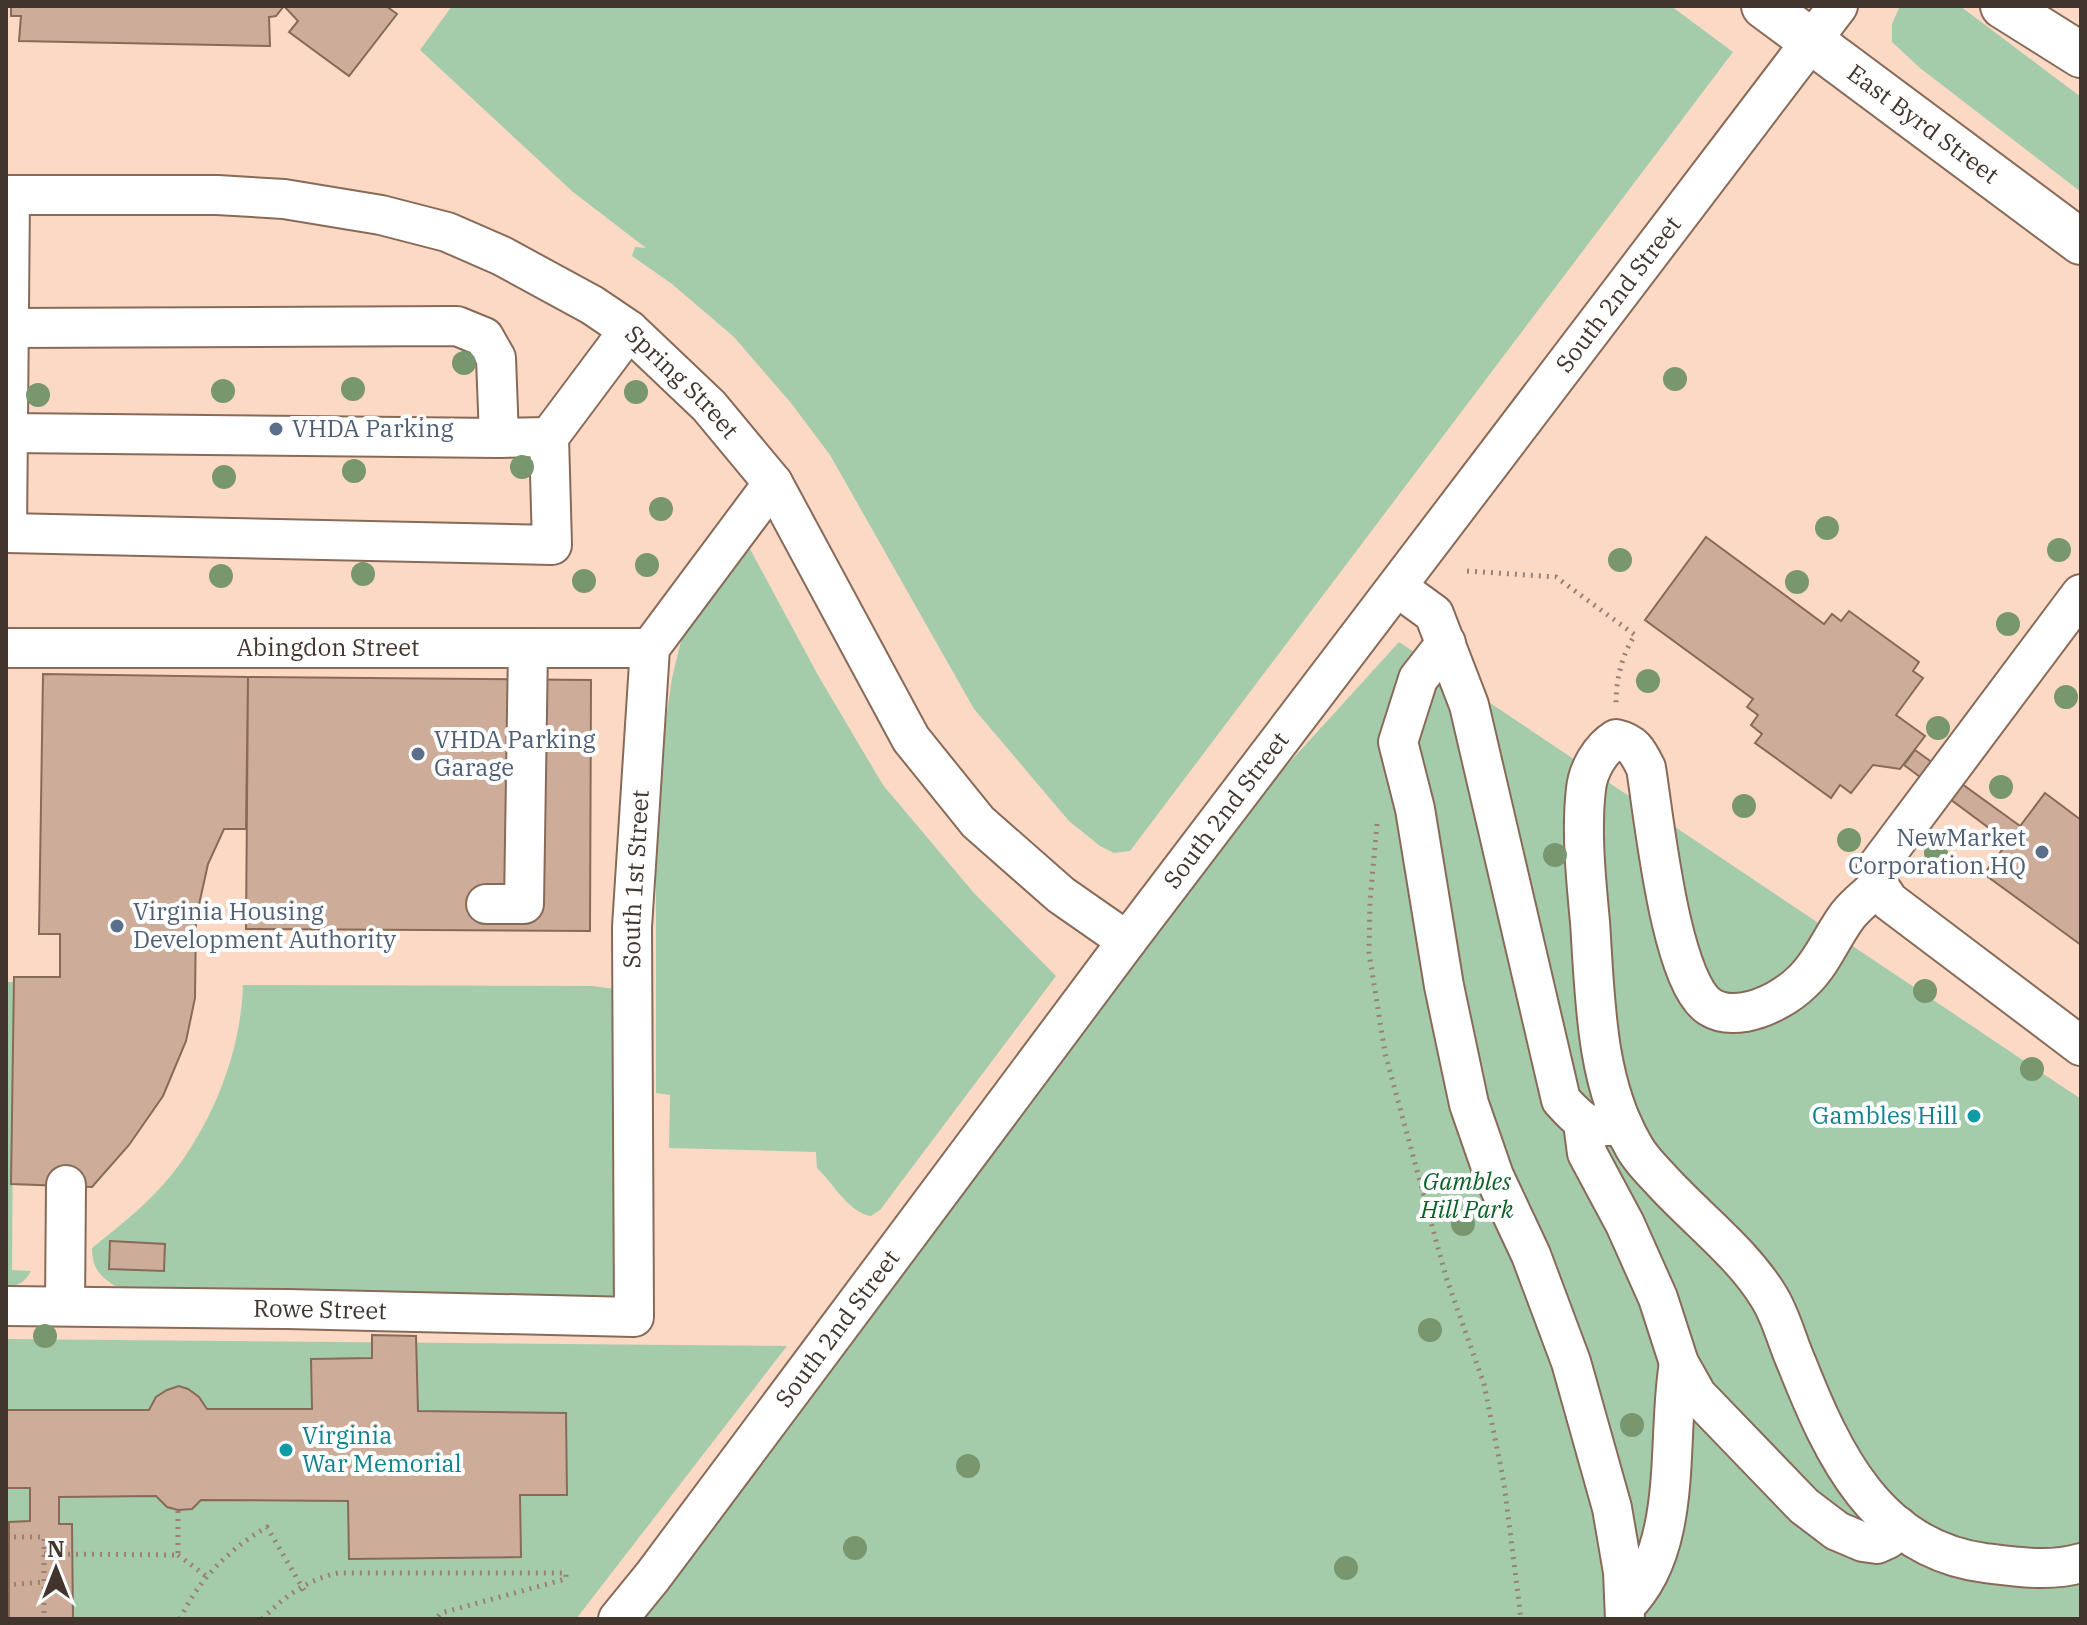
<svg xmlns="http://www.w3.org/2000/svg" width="2087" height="1625" viewBox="0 0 2087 1625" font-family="'IBM Plex Serif',serif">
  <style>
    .green { fill: #a5ccaa }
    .building { fill: #cdad9a; stroke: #876a58; stroke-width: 2 }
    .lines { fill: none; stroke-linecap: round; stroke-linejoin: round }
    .minor-casing { stroke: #886a59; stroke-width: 42 }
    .major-casing { stroke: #886a59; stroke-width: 48 }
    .highway-casing { stroke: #886a59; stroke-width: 48 }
    .path { stroke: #998275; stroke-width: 5; stroke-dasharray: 2 6; stroke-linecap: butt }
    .minor { stroke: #fff; stroke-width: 38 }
    .major { stroke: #fff; stroke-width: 44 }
    .highway { stroke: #fff; stroke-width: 44 }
    .tree { fill: #78976f }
    .service-dot { fill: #5c6f8a; stroke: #fff; stroke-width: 3 }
    .culture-dot { fill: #0f9aa8; stroke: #fff; stroke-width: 3 }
    .labels { text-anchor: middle; stroke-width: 8; stroke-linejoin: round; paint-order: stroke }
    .street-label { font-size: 24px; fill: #42352d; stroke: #fff }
    .service-label { font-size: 24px; fill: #4e5e75; stroke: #fff; text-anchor: start }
    .culture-label { font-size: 24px; fill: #0d838f; stroke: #fff; text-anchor: end }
    .park-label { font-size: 24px; font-style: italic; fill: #0d6128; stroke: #fff }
  </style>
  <rect width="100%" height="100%" fill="#fbd9c5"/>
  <!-- green -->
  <path class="green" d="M452,6H1671L1733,52L1130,851L1114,853L1100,846L1069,821L974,709L830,455L791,403L734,337L672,284L632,256L635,247L646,248L573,192L420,50Z
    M1900,6H1960L2081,97V192L1920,68L1892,42V24Z
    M750,549L819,677L883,785L974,893L1056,976L880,1210L871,1216C849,1213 834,1184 817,1168L816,1152L669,1148L670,1095L656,1093V853L662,747L672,678L682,637Z
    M1399,642L2081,1099V1619H618L1127,941Z
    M6,982H14L12,1270L31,1271C26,1281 18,1287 6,1287Z
    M243,985L593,986L615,989L616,1289L612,1296L117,1287C100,1277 92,1268 92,1248C121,1225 151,1201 173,1173C214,1120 241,1051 243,985Z
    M6,1339L787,1346L576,1619H6Z"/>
  <!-- building -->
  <path class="building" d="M11,6H386L397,14L349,76L289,32L298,21L284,6L276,16L269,17L270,46L19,41L21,16H11Z
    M1706,537L1824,624L1832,614L1841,621L1849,611L1919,662L1913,671L1923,678L1896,715L1925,736L1900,769L1873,765L1851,793L1840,785L1831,798L1755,743L1762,734L1751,725L1758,715L1747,707L1753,699L1645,620Z
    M43,674L248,677L246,829H224L208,864L196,918L195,998L186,1041L163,1096L129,1145L92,1187L11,1184L14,977H60V934H39Z
    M248,677L591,680L590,931L246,929Z
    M1915,750L2020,826L2008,842L1904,765Z
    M2045,793L2081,820V945L1984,874Z
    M110,1241L165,1244L164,1271L109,1269Z
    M372,1335L416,1336L418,1411L566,1413L567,1495H520L521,1557L349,1559L348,1501L201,1500L192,1509L178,1510L167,1507L156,1496L59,1497V1524H72L73,1619H9V1522L30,1521V1488H6V1410H149L156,1397L167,1390L179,1386L188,1389L199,1397L207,1409H312L311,1359L372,1358Z"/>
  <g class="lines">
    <!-- minor casing -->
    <g class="minor-casing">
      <g id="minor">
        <path id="s1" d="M6,195H217L284,199L381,215L447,232L502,256L592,305L629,330L709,406L773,483L911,739L978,822L1061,895L1127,941"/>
        <path d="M10,195L7,533L552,545L549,437L629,330"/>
        <path d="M9,328L457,326L484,337L496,358L499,438L549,437"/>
        <path d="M8,433L499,438"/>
        <path d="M1397,587L1434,614L1469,705L1561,1100C1584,1125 1587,1128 1623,1125"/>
        <path d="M2081,594L1876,868L1879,886L1889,901L2081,1046"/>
        <path d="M1446,643L1418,679L1398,742L1415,809L1444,986L1469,1104L1494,1176L1531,1255L1571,1362L1612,1508L1623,1572L1625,1619"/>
        <path id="s2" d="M6,648H650"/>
        <path d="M1879,886C1868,895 1857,904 1848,915C1832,936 1823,962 1803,981C1788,996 1766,1008 1745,1012C1733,1014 1721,1014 1710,1007C1670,982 1654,816 1646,768C1638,752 1634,743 1616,739C1600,749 1588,770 1586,789C1581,831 1586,880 1590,922C1595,995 1595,1080 1633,1145C1640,1159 1653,1171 1663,1182C1699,1221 1742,1253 1769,1297C1782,1318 1787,1342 1797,1364C1833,1455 1877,1549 1985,1563C2016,1567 2051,1572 2081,1563"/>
        <path d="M486,904H524L528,648"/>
        <path d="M1583,1123L1587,1153L1625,1224L1658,1298L1679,1363L1697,1395L1804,1506L1837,1531L1863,1542L1877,1544L1888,1539L1898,1526"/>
        <path id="s3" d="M6,1306L287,1309L634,1317L632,927L650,648L773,483"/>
        <path d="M65,1306L66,1185"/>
        <path d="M1625,1606C1685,1547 1666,1438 1679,1363"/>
        <path id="s4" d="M618,1619L653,1576L1127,941L1838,6"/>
      </g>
    </g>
    <!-- major casing -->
    <g class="major-casing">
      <g id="major">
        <path id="s5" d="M1764,6L2081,242"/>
      </g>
    </g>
    <!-- highway casing -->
    <g class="highway-casing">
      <path id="highway" d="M2003,6L2081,55"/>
    </g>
    <!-- path -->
    <path class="path" d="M1467,571L1556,577L1635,635C1622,654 1616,680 1616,703
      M1377,824L1370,901L1369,953L1385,1053L1446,1277L1484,1384L1504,1483L1521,1619
      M6,1537H44V1619
      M44,1554L178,1555V1510
      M178,1555L206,1576
      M6,1585L44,1582
      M180,1619C199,1579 229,1549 267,1527L305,1592
      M262,1619C284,1597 306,1580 338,1573H566V1579L441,1613L436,1619"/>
    <!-- minor -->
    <use href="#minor" class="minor"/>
    <!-- major -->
    <use href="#major" class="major"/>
    <!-- highway -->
    <use href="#highway" class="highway"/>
  </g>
  <!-- trees -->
  <g class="tree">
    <circle cx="464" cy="363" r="12"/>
    <circle cx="1675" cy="379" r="12"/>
    <circle cx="353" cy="389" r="12"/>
    <circle cx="223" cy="391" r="12"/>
    <circle cx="636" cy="392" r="12"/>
    <circle cx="38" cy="395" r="12"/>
    <circle cx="522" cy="467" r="12"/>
    <circle cx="354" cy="471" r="12"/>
    <circle cx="224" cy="477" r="12"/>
    <circle cx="661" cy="509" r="12"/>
    <circle cx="1827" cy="528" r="12"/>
    <circle cx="2059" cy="550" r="12"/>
    <circle cx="1620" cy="560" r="12"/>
    <circle cx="647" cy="565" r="12"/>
    <circle cx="363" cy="574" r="12"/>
    <circle cx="221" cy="576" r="12"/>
    <circle cx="584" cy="581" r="12"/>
    <circle cx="1797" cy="582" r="12"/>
    <circle cx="2008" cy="624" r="12"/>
    <circle cx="1648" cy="681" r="12"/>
    <circle cx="2066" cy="697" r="12"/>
    <circle cx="1938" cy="728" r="12"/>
    <circle cx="2001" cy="787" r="12"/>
    <circle cx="1744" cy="806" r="12"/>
    <circle cx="1849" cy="840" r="12"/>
    <circle cx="1936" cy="853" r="12"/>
    <circle cx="1555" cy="855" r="12"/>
    <circle cx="1925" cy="991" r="12"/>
    <circle cx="2032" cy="1069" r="12"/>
    <circle cx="1463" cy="1224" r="12"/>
    <circle cx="1430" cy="1330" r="12"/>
    <circle cx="45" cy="1336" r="12"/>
    <circle cx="1632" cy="1425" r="12"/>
    <circle cx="968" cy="1466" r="12"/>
    <circle cx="855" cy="1548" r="12"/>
    <circle cx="1346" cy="1568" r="12"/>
  </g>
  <!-- markers -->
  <g class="service-dot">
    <circle cx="276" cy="429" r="8"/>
    <circle cx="418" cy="754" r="8"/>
    <circle cx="2042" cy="852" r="8"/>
    <circle cx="117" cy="926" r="8"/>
  </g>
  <g class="culture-dot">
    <circle cx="1974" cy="1116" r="8"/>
    <circle cx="286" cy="1450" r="8"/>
  </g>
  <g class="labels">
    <!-- street labels -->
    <g class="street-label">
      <text dy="8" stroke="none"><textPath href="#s5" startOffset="198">East Byrd Street</textPath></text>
      <text dy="8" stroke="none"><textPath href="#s4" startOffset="1660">South 2nd Street</textPath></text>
      <text dy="8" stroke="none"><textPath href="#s1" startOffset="726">Spring Street</textPath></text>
      <text dy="8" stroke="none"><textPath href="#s2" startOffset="322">Abingdon Street</textPath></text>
      <text dy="8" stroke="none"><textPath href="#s4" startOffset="1012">South 2nd Street</textPath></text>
      <text dy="8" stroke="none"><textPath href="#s3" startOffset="1066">South 1st Street</textPath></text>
      <text dy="8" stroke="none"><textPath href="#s3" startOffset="314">Rowe Street</textPath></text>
      <text dy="8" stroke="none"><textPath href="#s4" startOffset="364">South 2nd Street</textPath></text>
    </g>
    <!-- service labels -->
    <g class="service-label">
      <text x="292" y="437">VHDA Parking</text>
      <text x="434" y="748">VHDA Parking<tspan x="434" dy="28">Garage</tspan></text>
      <text x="2026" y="846" text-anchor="end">NewMarket<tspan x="2026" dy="28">Corporation HQ</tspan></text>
      <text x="133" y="920">Virginia Housing<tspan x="133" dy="28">Development Authority</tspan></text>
    </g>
    <!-- culture labels -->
    <g class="culture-label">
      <text x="1958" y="1124">Gambles Hill</text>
      <text x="302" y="1444" text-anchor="start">Virginia<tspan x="302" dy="28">War Memorial</tspan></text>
    </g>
    <!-- park labels -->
    <g class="park-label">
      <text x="1467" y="1190">Gambles<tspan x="1467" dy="28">Hill Park</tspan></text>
    </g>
  </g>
  <!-- border -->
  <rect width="2087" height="1625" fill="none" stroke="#42352d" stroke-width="16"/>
  <!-- north arrow -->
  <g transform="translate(56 1569)" stroke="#ffffff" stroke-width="6" paint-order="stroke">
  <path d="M0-6L14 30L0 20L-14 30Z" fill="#42352d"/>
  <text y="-12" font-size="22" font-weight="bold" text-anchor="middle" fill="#42352d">N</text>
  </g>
</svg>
